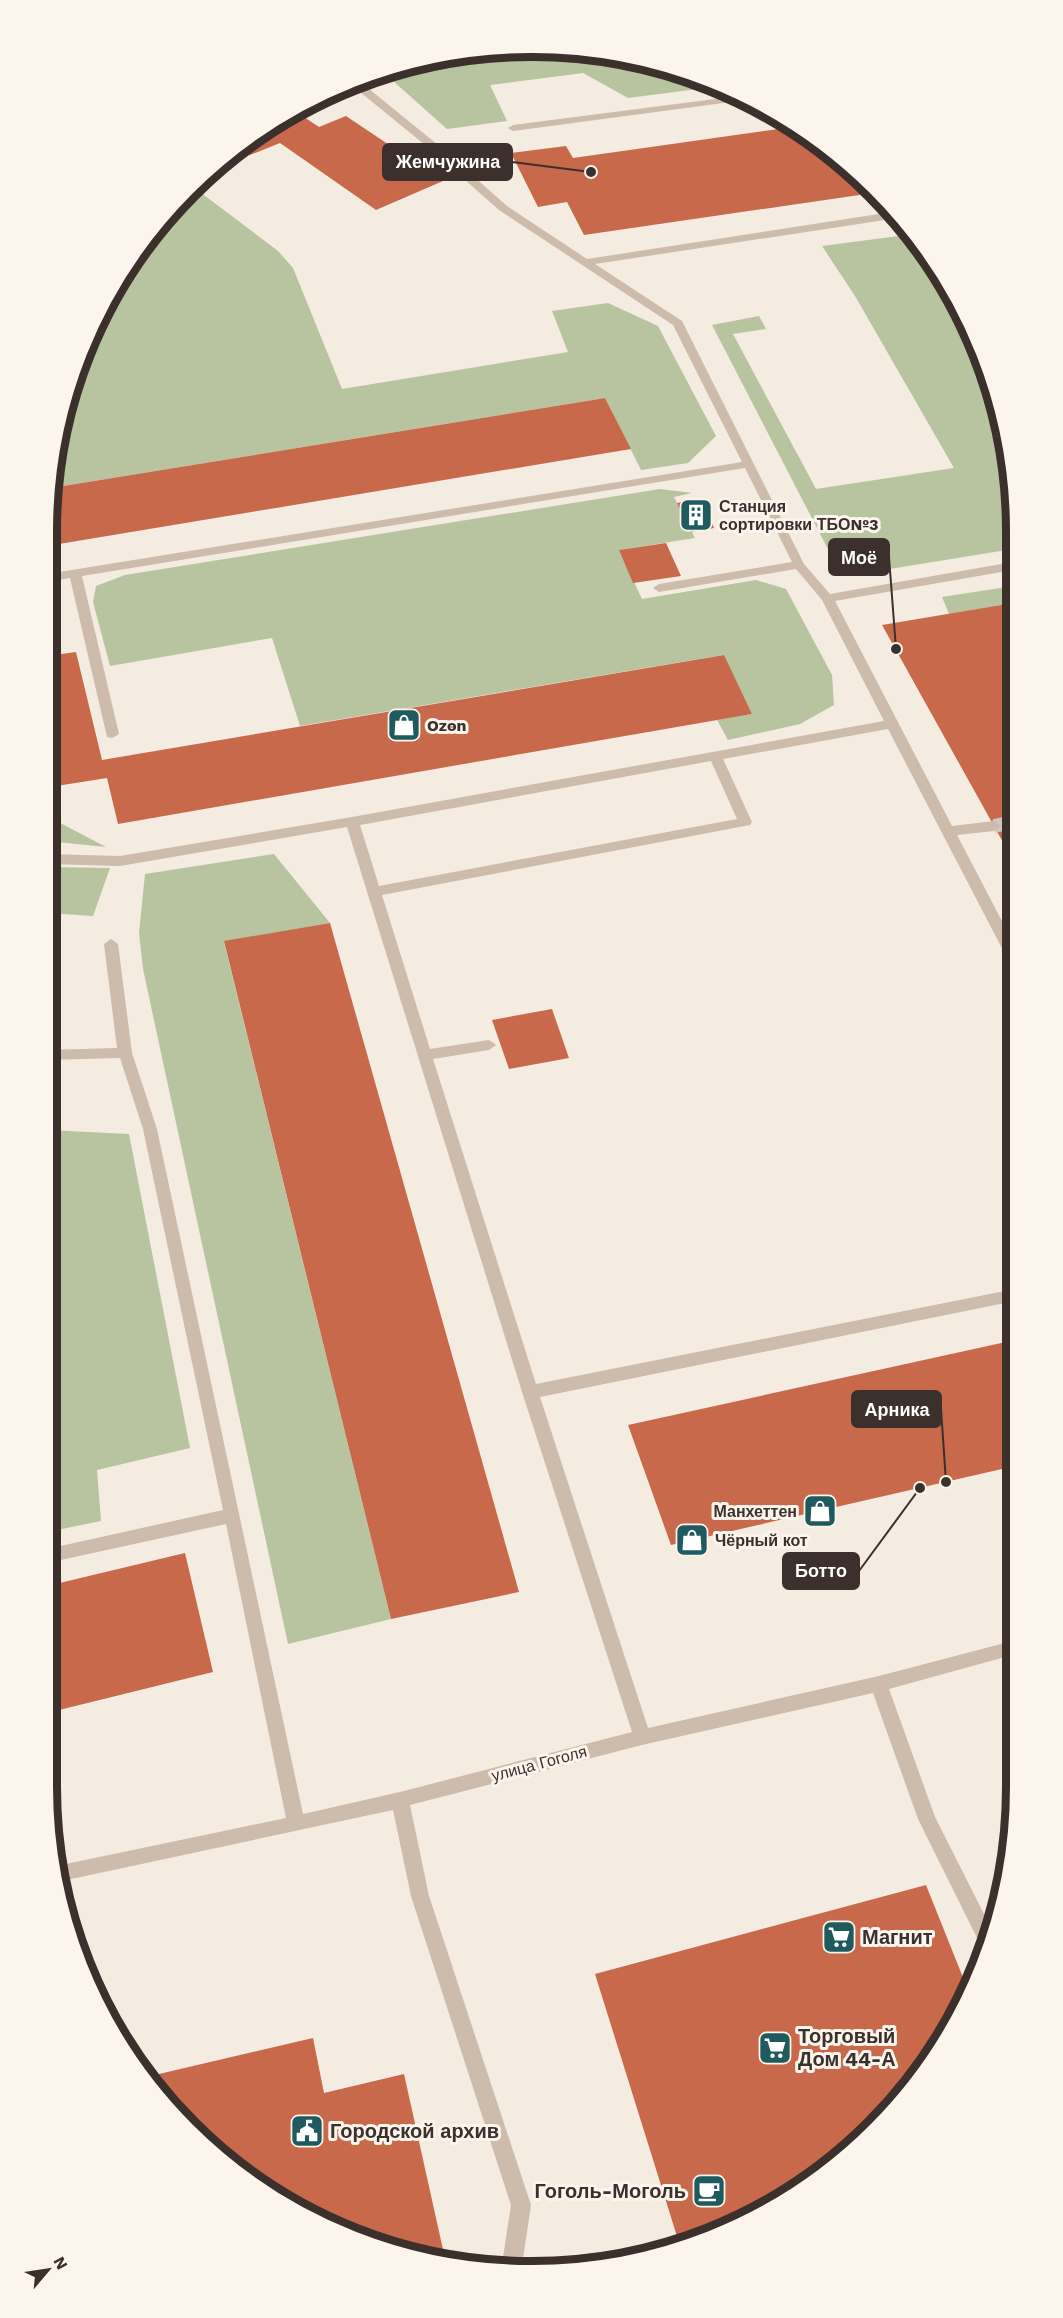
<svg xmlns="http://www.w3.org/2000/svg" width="1063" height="2318" viewBox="0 0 1063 2318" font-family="'Work Sans',sans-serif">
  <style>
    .green { fill: #b8c4a0 }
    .building { fill: #c8694b }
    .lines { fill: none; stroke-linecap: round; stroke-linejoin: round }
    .minor-tunnel { stroke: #cfc6bd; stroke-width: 14; stroke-dasharray: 14 7; stroke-linecap: butt }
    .minor { fill: #cdbbac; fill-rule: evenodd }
    .labels { text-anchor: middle; stroke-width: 6; stroke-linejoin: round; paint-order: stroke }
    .poi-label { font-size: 16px; font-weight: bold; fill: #3b302b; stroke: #fbf5ee; text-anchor: start }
    .street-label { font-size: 16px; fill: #3b302b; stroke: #fbf5ee }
    .near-poi-label { font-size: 20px; font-weight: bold; fill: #3b302b; stroke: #fbf5ee; text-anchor: start }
    .rim { fill: none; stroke: #3b302b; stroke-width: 8 }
    .leader { fill: none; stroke: #3b302b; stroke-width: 2 }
    .callout-dot { fill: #3b302b; stroke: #fbf5ee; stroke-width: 2 }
    .callout { fill: #3b302b; stroke: #3b302b; stroke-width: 2 }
    .callout-label { font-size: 18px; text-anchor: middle; font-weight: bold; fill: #fff }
  </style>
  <rect width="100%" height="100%" fill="#f4ebe1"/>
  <!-- green -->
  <path class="green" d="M531,47L626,56L721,86L628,98L583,73L490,85L507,121L447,129L383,72L415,63H430L431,57L437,56Z
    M192,186L278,251L293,268L342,389L568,352L552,311L608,303L658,326L716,436L688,463L641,470L605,398L51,488L56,437L83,346L128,262Z
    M914,234L979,346L1012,468L1013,549L871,572L832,557L712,325L759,316L766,329L733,334L816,489L954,468L855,296L822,246Z
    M660,489L692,493L674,497L695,538L619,550L642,599L756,580L786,589L832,675L834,705L800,724L728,740L717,720L752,714L723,655L300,726L272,638L110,666L93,602L96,586L125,575Z
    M1013,586V603L949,614L942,597Z
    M47,816L106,847L47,841Z
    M274,854L330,923L224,942L391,1619L288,1644L143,969L139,933L145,874Z
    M47,867L110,868L93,916L47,913Z
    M47,1130L129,1134L190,1448L97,1470L101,1521L47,1532Z"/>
  <!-- building -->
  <path class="building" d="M295,111L319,127L346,116L443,181L376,210L280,143L250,155L239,147L262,128Z
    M793,127L826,147L873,193L584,235L567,202L538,207L511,153L566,146L573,158Z
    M605,398L631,449L47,546L51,488Z
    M700,499L714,528L691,532L677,503Z
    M666,543L681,576L633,583L619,550Z
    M1013,603L1014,862L882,625Z
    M76,652L102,760L724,655L752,714L118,824L107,778L50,787L47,771V656Z
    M330,923L519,1592L391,1619L224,941Z
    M552,1009L569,1058L509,1069L492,1020Z
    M1015,1340V1466L671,1545L628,1425Z
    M185,1553L213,1672L47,1713V1586Z
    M926,1885L968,1990L896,2107L774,2207L697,2241L680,2246L595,1974Z
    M313,2038L324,2093L404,2074L446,2263L437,2262L289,2207L167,2106L146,2077Z"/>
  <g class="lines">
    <!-- minor-tunnel -->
    <path class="minor-tunnel" d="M994,826L1013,822"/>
    <!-- minor -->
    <path class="minor" d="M358,80L438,145L507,206L587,259L892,212L898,218L595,264L682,321L804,564L830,594L1013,562V570L835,601L952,826L994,821L1001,826L994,831L957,835L1014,944V963L1007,958L888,729L723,759L752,822L750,825L382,895L430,1049L489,1040L496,1045L489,1050L433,1059L536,1384L1015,1289V1301L540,1397L648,1728L879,1676L1016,1640V1654L889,1689L935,1817L992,1930L986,1950L982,1948L918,1819L873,1693L642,1745L410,1805L429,1896L531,2205L522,2265L502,2264L511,2205L411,1896L393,1810L62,1881L61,1865L286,1818L226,1524L47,1563V1549L223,1510L143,1129L120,1058L47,1060V1050L117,1048L104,944L111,939L118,944L132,1053L157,1129L303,1814L400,1792L632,1732L522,1392L347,827L120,866L47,864V854L120,856L352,817L884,721L822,600L796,569L659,592L653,588L659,584L792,562L745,468L82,576L119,734L112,738L107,737L70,578L47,582V574L742,462L673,325L499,210L430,149L349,83ZM711,761L737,819L379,886L360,825Z
      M738,96L746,100L513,131L508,128L513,125Z"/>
  </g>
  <!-- icons -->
  <defs>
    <g id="building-square" transform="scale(1.725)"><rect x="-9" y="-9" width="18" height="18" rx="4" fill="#1f5a5e" stroke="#fbf5ee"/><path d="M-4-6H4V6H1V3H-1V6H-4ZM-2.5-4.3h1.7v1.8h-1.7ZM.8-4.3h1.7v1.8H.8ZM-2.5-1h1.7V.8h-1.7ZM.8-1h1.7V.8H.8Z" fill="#fff"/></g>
    <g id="shop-square" transform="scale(1.725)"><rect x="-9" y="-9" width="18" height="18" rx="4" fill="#1f5a5e" stroke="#fbf5ee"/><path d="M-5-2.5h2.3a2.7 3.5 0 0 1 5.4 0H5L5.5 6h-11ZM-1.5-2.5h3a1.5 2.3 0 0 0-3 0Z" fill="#fff"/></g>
    <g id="supermarket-square" transform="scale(1.725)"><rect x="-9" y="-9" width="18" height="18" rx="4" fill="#1f5a5e" stroke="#fbf5ee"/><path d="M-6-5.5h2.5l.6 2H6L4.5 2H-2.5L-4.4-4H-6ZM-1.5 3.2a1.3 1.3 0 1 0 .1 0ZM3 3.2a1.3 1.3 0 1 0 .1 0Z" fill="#fff"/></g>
    <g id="civic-square" transform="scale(1.725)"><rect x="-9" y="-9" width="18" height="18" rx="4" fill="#1f5a5e" stroke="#fbf5ee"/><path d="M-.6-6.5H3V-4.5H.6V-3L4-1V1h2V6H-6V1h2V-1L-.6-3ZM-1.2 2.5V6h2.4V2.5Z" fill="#fff"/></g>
    <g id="cafe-square" transform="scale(1.725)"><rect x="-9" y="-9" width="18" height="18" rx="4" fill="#1f5a5e" stroke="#fbf5ee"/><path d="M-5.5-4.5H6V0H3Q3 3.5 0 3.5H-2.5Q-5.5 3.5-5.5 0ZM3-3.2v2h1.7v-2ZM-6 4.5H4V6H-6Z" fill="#fff"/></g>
  </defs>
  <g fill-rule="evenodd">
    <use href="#building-square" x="696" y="515"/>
    <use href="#shop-square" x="404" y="725"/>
    <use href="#shop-square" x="820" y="1511"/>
    <use href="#shop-square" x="692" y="1540"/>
    <use href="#supermarket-square" x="839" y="1937"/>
    <use href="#supermarket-square" x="775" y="2048"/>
    <use href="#civic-square" x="307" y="2131"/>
    <use href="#cafe-square" x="709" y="2191"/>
  </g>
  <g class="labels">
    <!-- poi labels -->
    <g class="poi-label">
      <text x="719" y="512">Станция<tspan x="719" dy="18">сортировки ТБО№3</tspan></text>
      <text x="427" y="731">Ozon</text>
      <text x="797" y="1517" text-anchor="end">Манхеттен</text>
      <text x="715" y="1546">Чёрный кот</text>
    </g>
    <!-- street labels -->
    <g class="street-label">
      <text transform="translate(539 1763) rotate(-15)" y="6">улица Гоголя</text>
    </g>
    <!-- near-poi labels -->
    <g class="near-poi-label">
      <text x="862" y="1944">Магнит</text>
      <text x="798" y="2043">Торговый<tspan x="798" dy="23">Дом 44-А</tspan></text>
      <text x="330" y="2138">Городской архив</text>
      <text x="686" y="2198" text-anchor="end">Гоголь-Моголь</text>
    </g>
  </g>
  <!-- crop -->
  <path d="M0 0H1063V2318H0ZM531 57H532A474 474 0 0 1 1006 531V1787A474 474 0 0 1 532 2261H531A474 474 0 0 1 57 1787V531A474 474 0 0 1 531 57Z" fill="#fbf5ee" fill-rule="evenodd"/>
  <path class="rim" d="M531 57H532A474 474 0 0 1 1006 531V1787A474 474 0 0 1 532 2261H531A474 474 0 0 1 57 1787V531A474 474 0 0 1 531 57Z"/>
  <!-- callouts -->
  <path class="leader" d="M591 172L512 162M896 649L889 557M946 1482L941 1409M920 1488L859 1571"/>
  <g class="callout-dot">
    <circle cx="591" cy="172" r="6"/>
    <circle cx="896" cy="649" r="6"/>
    <circle cx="946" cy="1482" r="6"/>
    <circle cx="920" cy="1488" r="6"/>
  </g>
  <g class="callout">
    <rect x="383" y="144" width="129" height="36" rx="6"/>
    <rect x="829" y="539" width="60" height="36" rx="6"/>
    <rect x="852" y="1391" width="89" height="36" rx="6"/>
    <rect x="783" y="1553" width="76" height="36" rx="6"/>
  </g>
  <g class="callout-label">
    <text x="448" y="168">Жемчужина</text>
    <text x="859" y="564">Моё</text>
    <text x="897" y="1416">Арника</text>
    <text x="821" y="1577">Ботто</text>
  </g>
  <!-- north arrow -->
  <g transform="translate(48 2270) rotate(61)" stroke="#fbf5ee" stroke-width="4.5" paint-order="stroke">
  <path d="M0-4.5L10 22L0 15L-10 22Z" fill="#3b302b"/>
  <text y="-9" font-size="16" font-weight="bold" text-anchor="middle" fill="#3b302b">N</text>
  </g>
</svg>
